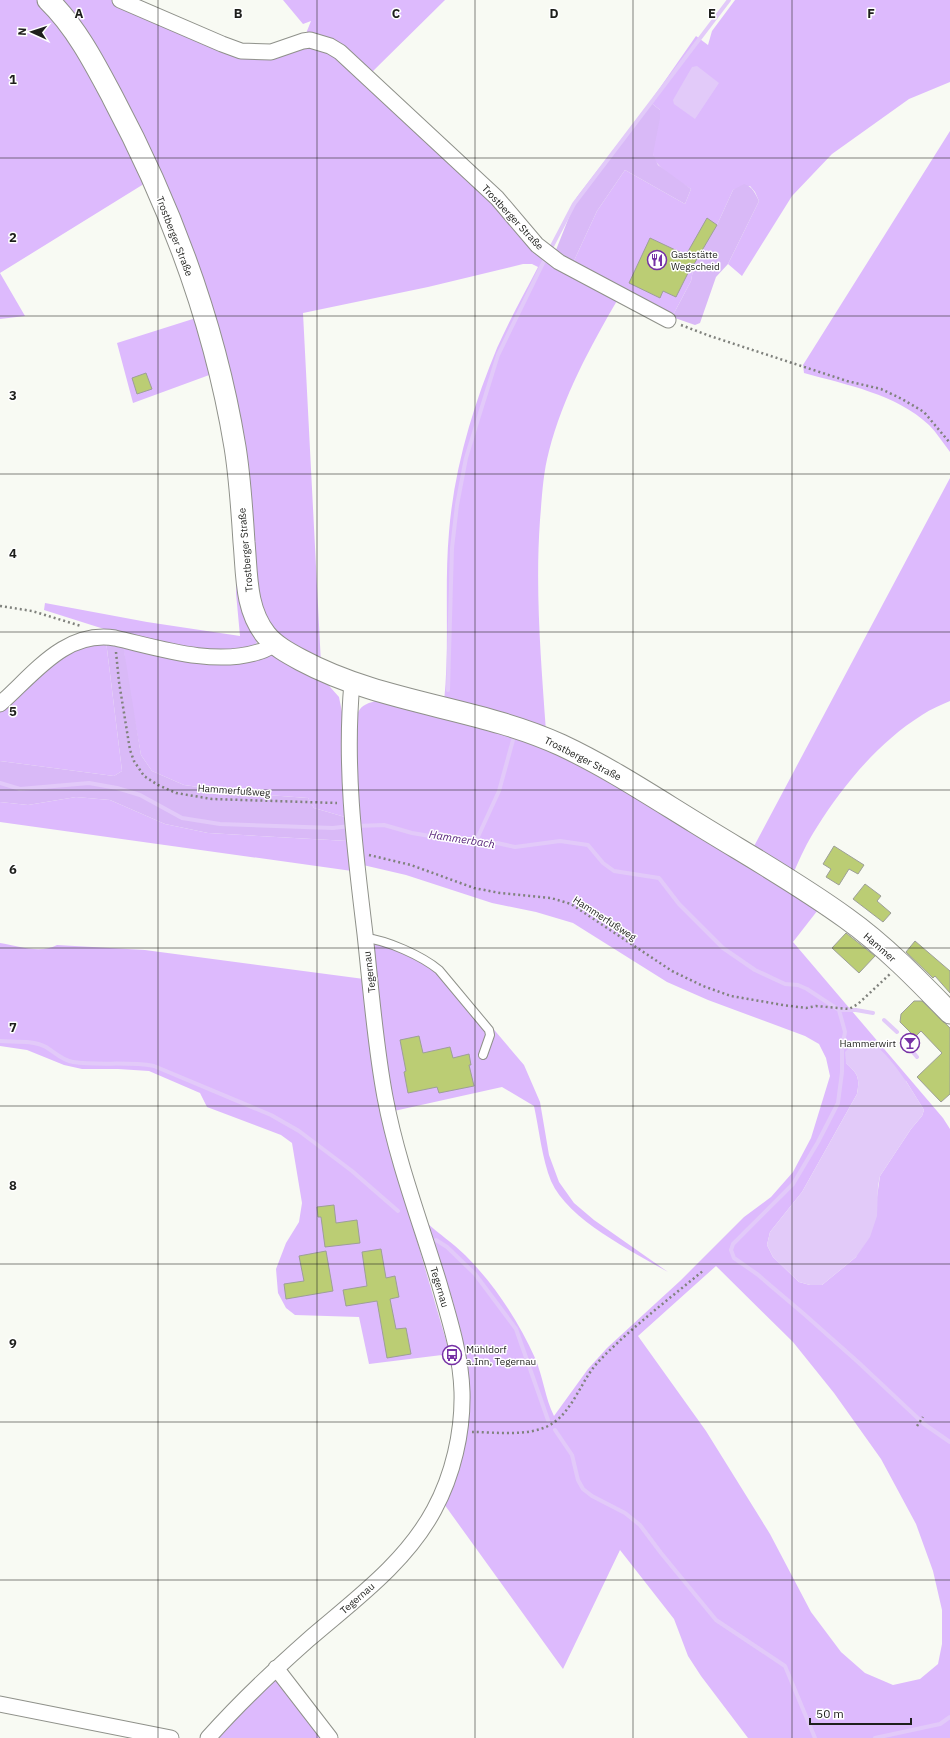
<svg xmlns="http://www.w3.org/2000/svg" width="950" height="1738" viewBox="0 0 950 1738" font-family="'IBM Plex Sans',sans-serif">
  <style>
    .green { fill: #ddbafd; fill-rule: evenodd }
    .forest { fill: #d9b9f7 }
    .water { fill: #e2caf9 }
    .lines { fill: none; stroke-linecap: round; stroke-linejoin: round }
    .stream { stroke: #e2caf9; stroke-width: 4 }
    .building { fill: #bbcd74; stroke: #9d9f98 }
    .lane-casing { stroke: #8f918a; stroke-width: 10 }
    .street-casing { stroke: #8f918a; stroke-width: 17 }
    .secondary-casing { stroke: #8f918a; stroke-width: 23 }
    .path { stroke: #80827d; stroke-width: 2.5; stroke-dasharray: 2 3; stroke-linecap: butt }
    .lane { stroke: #fff; stroke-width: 8 }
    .street { stroke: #fff; stroke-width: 15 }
    .secondary { stroke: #fff; stroke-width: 21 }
    .grid { fill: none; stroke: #1e1f1c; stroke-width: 1; stroke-opacity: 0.55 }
    .labels { text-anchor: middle; stroke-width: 3; stroke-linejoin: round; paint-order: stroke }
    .street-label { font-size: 10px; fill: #1e1f1c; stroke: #fff }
    .poi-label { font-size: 10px; fill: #1e1f1c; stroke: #fff; text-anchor: start }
    .water-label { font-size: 11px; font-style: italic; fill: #531e77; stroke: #fff }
    .grid-label { font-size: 13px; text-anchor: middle; font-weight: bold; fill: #1e1f1c; stroke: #fff; stroke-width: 3; stroke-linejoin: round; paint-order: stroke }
  </style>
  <rect width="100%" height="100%" fill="#f8faf3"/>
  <!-- green -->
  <path class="green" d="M0,0H37L45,7L85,60L147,182L0,273L25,316L0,319Z
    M55,0H112L240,55L306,44L322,46L500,208L618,299C590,347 563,397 549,451C543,473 542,497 540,520C535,590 541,661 546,731L444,702C450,645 444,588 449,532C454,469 473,406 497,348C509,321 524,294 538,267L532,264H523L428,287L303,313L321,664L304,656L265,621L194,266Z
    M283,0H445L370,74L307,35V31L311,21L303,24Z
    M735,0H950V82L909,99L832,154L792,196L742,276L728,264L759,201L755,192L750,186L733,190L717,225L694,264L691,281L672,317L572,265L597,211L625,170L685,204L691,189C680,182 654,167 653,154C651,144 660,124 660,110L650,102L696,36L708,45L712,31Z
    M950,131V452C943,443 937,433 929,425C896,394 847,385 804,373L803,365Z
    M196,318L212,374L133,403L117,343Z
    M950,478V701C941,705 931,709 922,715C879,742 844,784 817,827C807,842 800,858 793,874L752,850Z
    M237,567L258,638L256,645L270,655L281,656L323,679L339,697L342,712L345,817L314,808L308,798L242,793L184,785L152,771L141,755L127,677L123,644V635L44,610L45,603L147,622L240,636L236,593Z
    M106,641L122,771L114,776L0,761V708L62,653Z
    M379,700L391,701L556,750L821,906L793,942L943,1118L950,1129V1738H748L701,1676L688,1656L674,1619L620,1550L563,1669L444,1504L468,1382L462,1336L453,1302L427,1223C439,1234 453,1243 465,1255C494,1284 518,1320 535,1358C543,1376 545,1398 554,1416L588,1369L607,1348L680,1281L744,1217L771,1197L793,1172L811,1138L830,1076L826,1058L819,1044L805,1036L708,1000L667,982L573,923L536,912L492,903L406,875L363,865L358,817L356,717C361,704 366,704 379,700ZM846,1063L906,1081L924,1110L922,1116L911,1129L880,1176L877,1197L856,1257L822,1285H810L799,1282L773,1257L767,1245L770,1232L802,1192L857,1094C860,1077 858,1074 846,1063ZM716,1266L793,1342L834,1393L881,1459L916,1524L933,1571L942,1610V1644L938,1664L920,1679L893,1685L865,1673L841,1652L811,1612L770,1534L706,1431L638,1336Z
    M76,797L110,800L165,824L208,833L348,841L352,871L0,822V802L28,805Z
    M371,933L431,961L446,973L524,1065L540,1102L549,1155L559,1182L574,1203L594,1220L668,1272C632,1251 568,1220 551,1181C542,1159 539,1129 534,1106L502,1087L394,1111L385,1066Z
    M0,943C18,946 40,954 57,945L145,950L364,979L413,1227L450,1354L369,1364L359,1317L295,1315L286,1308L278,1293L276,1269L286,1243L299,1222L302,1203L292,1143L281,1135L207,1107L200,1093L149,1071L118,1069H82L64,1065L27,1050L0,1046Z
    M276,1676L326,1738H214Z"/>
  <!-- forest -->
  <path class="forest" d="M650,102L660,110V118L653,154L658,165L691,189L685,204L625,170L597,211L572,265L554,255L577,197Z
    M744,184C753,187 755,193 759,201L728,264L716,277L700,323L695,325L672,317L691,281L694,264L717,225L733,190Z
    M106,641L123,644L141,755L152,771L184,785L242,793L308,798L314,808L345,817L348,841L208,833L165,824L110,800L76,797L28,805L0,802V761L114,776L122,771Z"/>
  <!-- water -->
  <path class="water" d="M697,66L719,83L695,119L674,104L673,100L692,67Z
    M856,1040C861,1040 867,1040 871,1042C891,1055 912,1090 924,1110L922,1116L911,1129L880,1176L878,1186L877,1216L870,1237L856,1257L822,1285H810L799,1282L773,1257L767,1245L770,1232L802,1192L857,1094C860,1077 858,1074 846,1063L845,1052Z"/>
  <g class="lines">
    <!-- stream -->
    <path class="stream" d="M551,248L574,204L729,0
      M448,690L452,548L457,505L466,458L498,355L544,261
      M0,783L20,789L89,783L117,788L140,795L182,818L220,824L333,828L350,826
      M356,826L384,825L412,833L460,841L497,843L515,847L560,841L588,845L603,863L614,871L659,878L679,904L723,948L755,970L785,984L798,985L807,989L839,1010H856L873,1013
      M476,841L499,791L513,740
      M839,1010L845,1032L842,1048V1072L838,1103L818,1142L793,1184L733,1244L731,1250L734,1258L757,1274L804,1314L858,1362L924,1424L950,1442
      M884,1020L897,1032
      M902,1039L917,1057
      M0,1041C15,1042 32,1040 46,1047C54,1052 63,1061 73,1062C100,1066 126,1061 154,1066L271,1115L299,1131L352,1171L398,1211
      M436,1240L447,1247L475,1274L516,1329L548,1420
      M555,1430L572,1455L578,1480L583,1489L592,1496L625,1513L640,1525L661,1553L716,1620L785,1666L815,1738
      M875,1738L940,1724L950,1717"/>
  </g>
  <!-- building -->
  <path class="building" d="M707,218L717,225L694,264L693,263L676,297L663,291L660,298L629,283L650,238L686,255Z
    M146,373L152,389L137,394L132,378Z
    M834,846L864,865L858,874L849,869L839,885L826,877L831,869L823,864Z
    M865,884L881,896L877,901L891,913L883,922L853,899Z
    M846,933L875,956L859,973L832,948Z
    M915,941L950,971V993L935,976L933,978L906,952Z
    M914,1001H922L950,1028V1094L941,1102L917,1077L942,1053L921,1031L915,1037L900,1022L901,1014Z
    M419,1036L423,1053L450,1047L453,1058L469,1054L471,1065H469L474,1086L439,1093L437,1087L408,1093L404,1072L406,1071L400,1040Z
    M334,1205L336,1223L357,1220L360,1243L325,1247L321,1217H318L317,1207Z
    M381,1249L386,1278L395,1276L399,1297L390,1299L396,1329L406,1328L411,1354L387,1358L377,1301L346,1306L343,1290L367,1286L362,1252Z
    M326,1251L333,1291L286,1299L284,1284L304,1281L299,1256Z"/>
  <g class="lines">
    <!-- lane casing -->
    <g class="lane-casing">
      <path id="lane" d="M365,938C387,940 422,956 439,970L489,1030L490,1035L483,1055"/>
    </g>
    <!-- street casing -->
    <g class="street-casing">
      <path id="street" d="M120,0L222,44L241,51L271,52L303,41L310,40L330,46L340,52L497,198L537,245L559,262L668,320
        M0,704C34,674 65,630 115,638C159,648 213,666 258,652C264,651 270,647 275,644
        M276,1668L330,1738
        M0,1704L171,1738
        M208,1738C239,1703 273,1671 308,1640C353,1601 405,1564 434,1510C453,1475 463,1432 462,1392C461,1355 449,1318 439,1283C420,1221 397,1161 385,1097C375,1044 371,989 365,934C355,851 344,768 352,683"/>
    </g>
    <!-- secondary casing -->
    <g class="secondary-casing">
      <path id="secondary" d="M48,0C76,27 95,64 113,98C171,207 215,325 235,447C240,478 242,510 244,542C247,574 245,609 266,635C275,646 288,653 301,660C383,704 478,707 561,745C608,767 652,796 696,823C746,854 798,883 846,918C884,945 918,980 950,1013"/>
    </g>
    <!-- path -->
    <path class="path" d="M681,325L710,336L847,381L881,389L902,399L924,412L950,443
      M0,606L32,611L81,626
      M116,652L119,682L130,750L134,761L144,776L158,785L176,793L212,799L337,803
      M369,855L411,865L474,888L500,893L551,898L571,904L672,971L703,986L731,996L783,1005L806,1008L816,1006L849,1009L858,1004L890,974
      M917,1426L923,1417
      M472,1432C496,1432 528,1437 550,1425C574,1411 581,1379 600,1360C632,1327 669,1299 704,1270"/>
    <!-- lane -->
    <use href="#lane" class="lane"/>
    <!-- street -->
    <use href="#street" class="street"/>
    <!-- secondary -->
    <use href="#secondary" class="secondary"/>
  </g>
  <!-- grid -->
  <path class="grid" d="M158,0V1738M317,0V1738M475,0V1738M633,0V1738M792,0V1738M0,158H950M0,316H950M0,474H950M0,632H950M0,790H950M0,948H950M0,1106H950M0,1264H950M0,1422H950M0,1580H950"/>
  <!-- icons -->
  <defs>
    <g id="restaurant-ring" transform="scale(1)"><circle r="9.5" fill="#fff" stroke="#7631a5" stroke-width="1.5"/><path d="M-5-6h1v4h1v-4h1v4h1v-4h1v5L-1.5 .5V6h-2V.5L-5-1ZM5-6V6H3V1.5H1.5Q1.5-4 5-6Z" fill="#7631a5"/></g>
    <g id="bar-ring" transform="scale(1)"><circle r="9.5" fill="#fff" stroke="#7631a5" stroke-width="1.5"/><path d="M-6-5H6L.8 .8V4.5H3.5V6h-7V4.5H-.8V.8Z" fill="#7631a5"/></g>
    <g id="bus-ring" transform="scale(1)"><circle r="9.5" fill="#fff" stroke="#7631a5" stroke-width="1.5"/><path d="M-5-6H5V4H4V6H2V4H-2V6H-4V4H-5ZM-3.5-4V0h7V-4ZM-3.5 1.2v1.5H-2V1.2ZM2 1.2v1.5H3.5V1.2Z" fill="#7631a5"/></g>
  </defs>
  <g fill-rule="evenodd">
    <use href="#restaurant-ring" x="657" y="260"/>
    <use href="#bar-ring" x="910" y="1043"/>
    <use href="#bus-ring" x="452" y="1355"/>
  </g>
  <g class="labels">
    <!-- street labels -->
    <g class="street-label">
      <text transform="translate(513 217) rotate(47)" y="4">Trostberger Straße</text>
      <text transform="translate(175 236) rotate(69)" y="4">Trostberger Straße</text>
      <text transform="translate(245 550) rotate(-95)" y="4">Trostberger Straße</text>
      <text transform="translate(583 758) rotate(27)" y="4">Trostberger Straße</text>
      <text transform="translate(234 790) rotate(4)" y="4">Hammerfußweg</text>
      <text transform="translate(605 918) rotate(33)" y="4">Hammerfußweg</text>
      <text transform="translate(880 947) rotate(41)" y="4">Hammer</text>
      <text transform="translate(369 972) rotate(-97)" y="4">Tegernau</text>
      <text transform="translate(440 1287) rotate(73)" y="4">Tegernau</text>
      <text transform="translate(357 1598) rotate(-41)" y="4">Tegernau</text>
    </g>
    <!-- poi labels -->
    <g class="poi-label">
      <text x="671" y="258">Gaststätte<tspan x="671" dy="12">Wegscheid</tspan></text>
      <text x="896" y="1047" text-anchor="end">Hammerwirt</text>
      <text x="466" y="1353">Mühldorf<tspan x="466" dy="12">a.Inn, Tegernau</tspan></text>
    </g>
    <!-- water labels -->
    <g class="water-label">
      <text transform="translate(462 839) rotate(9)" y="4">Hammerbach</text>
    </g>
  </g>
  <g class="grid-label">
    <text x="79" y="18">A</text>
    <text x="238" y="18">B</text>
    <text x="396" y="18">C</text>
    <text x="554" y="18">D</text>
    <text x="712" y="18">E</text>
    <text x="871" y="18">F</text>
    <text x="13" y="84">1</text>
    <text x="13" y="242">2</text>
    <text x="13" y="400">3</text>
    <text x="13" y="558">4</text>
    <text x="13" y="716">5</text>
    <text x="13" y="874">6</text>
    <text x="13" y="1032">7</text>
    <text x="13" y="1190">8</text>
    <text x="13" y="1348">9</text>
  </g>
  <!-- north arrow -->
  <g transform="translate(32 32) rotate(273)" stroke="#ffffff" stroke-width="3" paint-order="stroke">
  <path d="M0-3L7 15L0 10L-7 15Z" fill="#1e1f1c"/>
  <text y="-6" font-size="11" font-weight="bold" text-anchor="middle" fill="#1e1f1c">N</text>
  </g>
  <!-- scale -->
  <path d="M810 1718v6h101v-6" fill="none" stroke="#1e1f1c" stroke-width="2"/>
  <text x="816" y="1718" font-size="12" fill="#1e1f1c" stroke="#ffffff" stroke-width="3" paint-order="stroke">50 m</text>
</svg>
